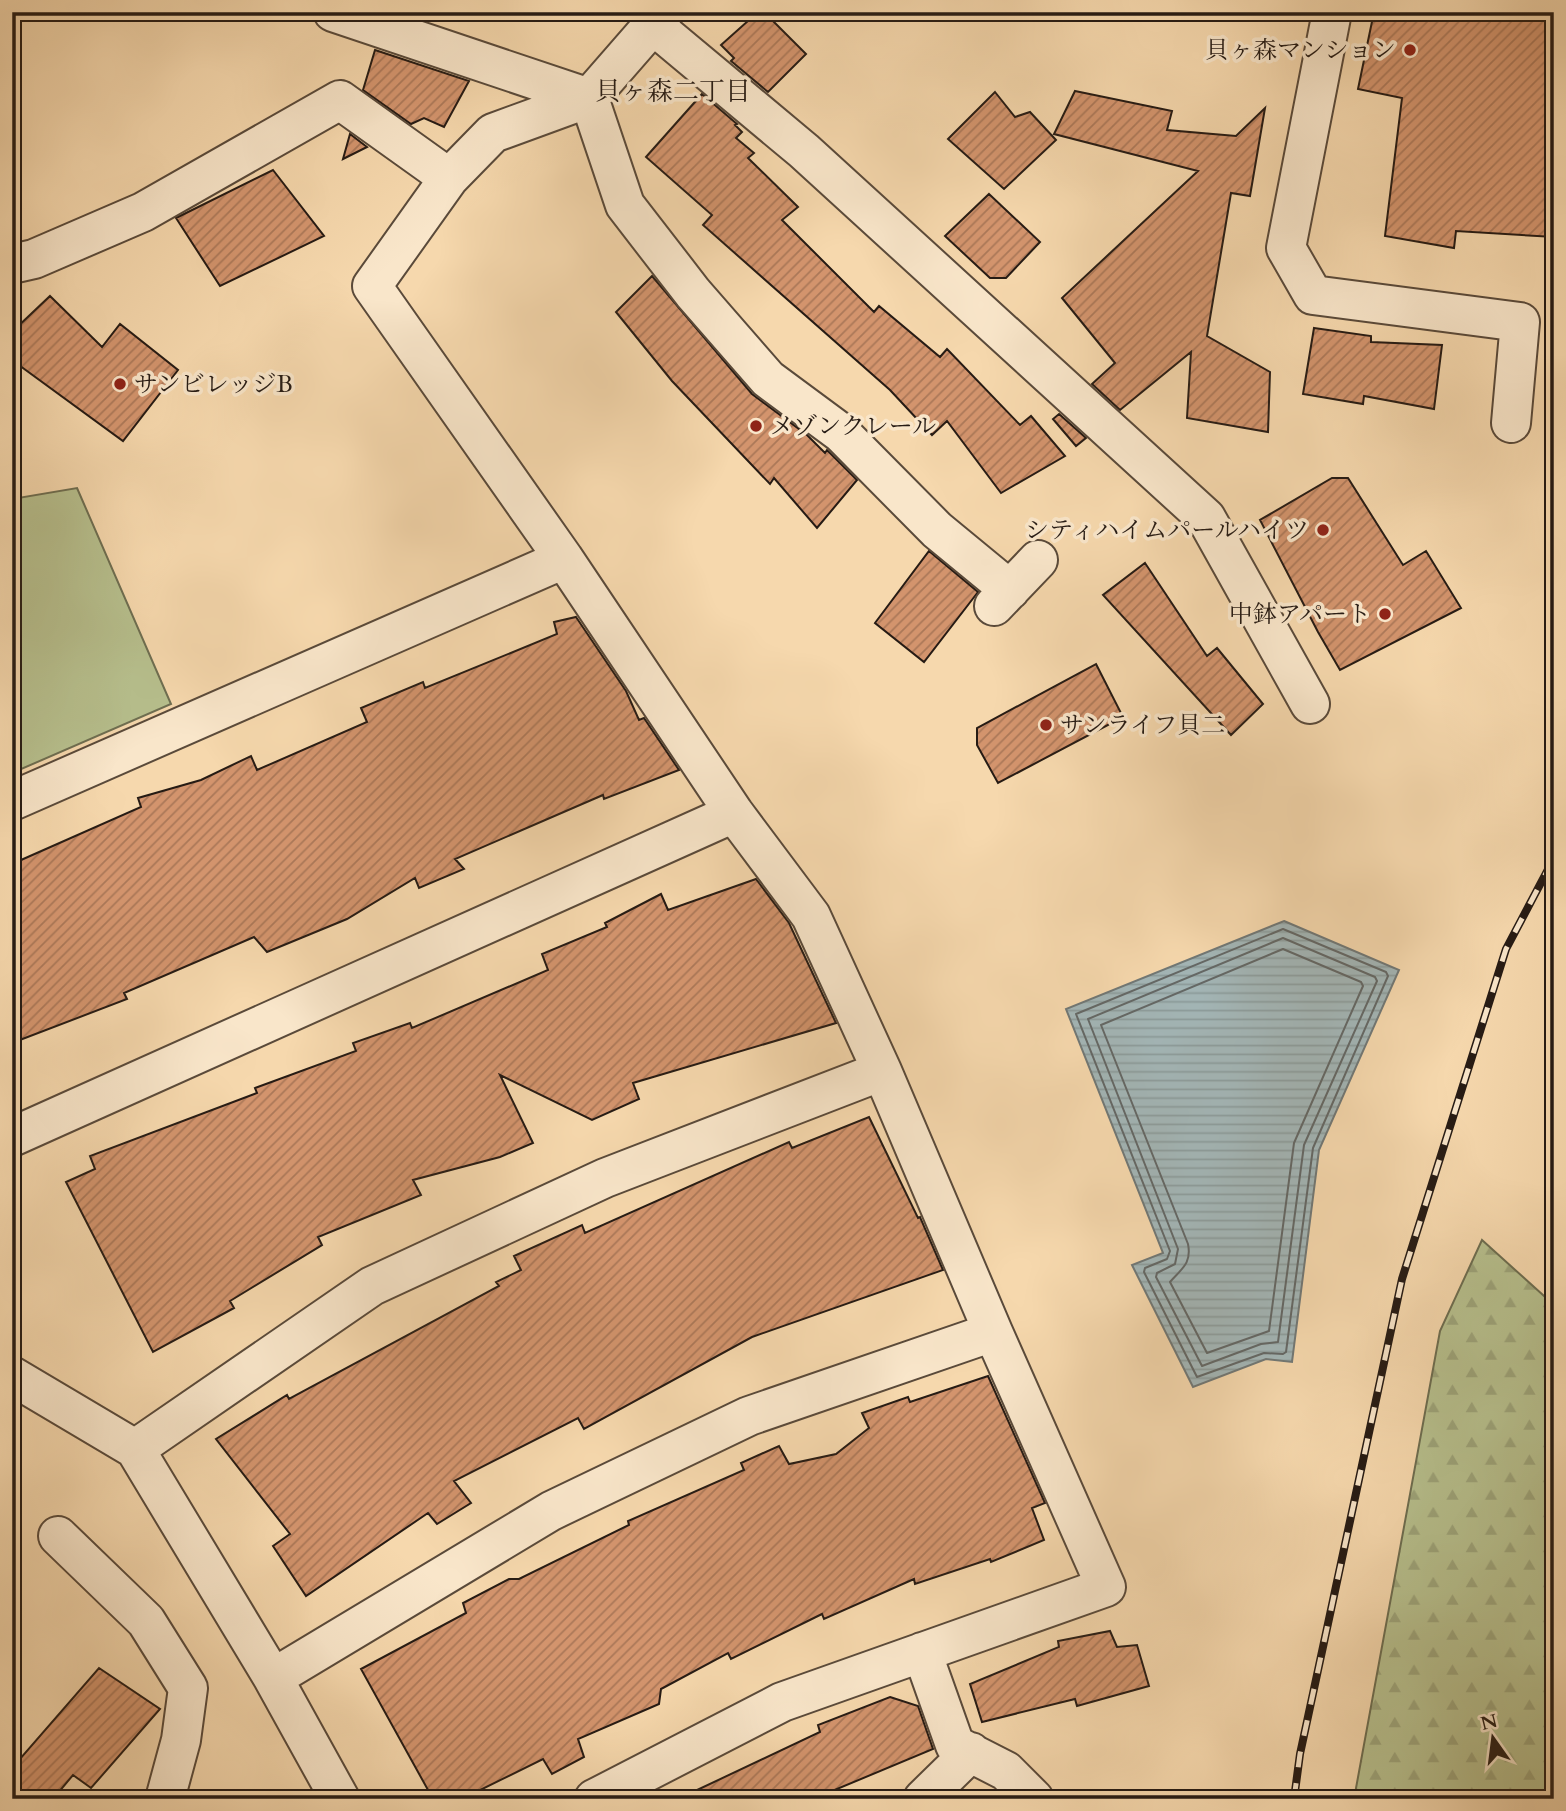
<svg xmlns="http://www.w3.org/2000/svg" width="1566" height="1811" viewBox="0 0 1566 1811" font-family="Cardo,'Noto Serif JP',serif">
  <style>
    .forest { fill: url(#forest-firs); stroke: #6e6e51; stroke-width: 2 }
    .park { fill: #b7c08e; stroke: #6e6e51; stroke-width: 2 }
    .water { fill: url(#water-rules); stroke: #717876; stroke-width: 2 }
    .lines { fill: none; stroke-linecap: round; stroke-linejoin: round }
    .shore { stroke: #646866; stroke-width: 2 }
    .building { fill: url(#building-hatch); stroke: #261b14; stroke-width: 2 }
    .street-casing { stroke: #5a4a3a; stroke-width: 42 }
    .street { stroke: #f9e6ca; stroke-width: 38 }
    .rail-casing { stroke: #261b14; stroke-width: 8 }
    .rail { stroke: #f9e6ca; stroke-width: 5; stroke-dasharray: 16; stroke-linecap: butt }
    .poi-dot { fill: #8f2418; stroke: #f9e6ca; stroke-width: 2.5 }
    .labels { text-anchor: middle; stroke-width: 7; stroke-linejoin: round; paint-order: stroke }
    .poi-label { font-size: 24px; fill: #261b14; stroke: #f9e6ca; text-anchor: end }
    .neighbourhood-label { font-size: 26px; fill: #261b14; stroke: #f9e6ca }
  </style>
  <defs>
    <pattern id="forest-firs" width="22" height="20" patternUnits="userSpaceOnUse" patternTransform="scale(1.75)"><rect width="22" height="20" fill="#b7c08e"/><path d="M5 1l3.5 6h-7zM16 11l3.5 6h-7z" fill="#9da47a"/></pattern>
    <pattern id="water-rules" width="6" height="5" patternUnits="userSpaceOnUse" patternTransform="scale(1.75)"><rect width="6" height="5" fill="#a3b6b7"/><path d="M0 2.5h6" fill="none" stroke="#8c9c9c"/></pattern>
    <pattern id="building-hatch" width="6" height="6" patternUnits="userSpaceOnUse" patternTransform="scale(1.75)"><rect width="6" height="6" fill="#d3946d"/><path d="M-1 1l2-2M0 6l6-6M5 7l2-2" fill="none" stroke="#ab7858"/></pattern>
  </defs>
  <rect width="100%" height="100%" fill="#f6d8ad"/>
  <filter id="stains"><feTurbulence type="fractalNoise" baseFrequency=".00286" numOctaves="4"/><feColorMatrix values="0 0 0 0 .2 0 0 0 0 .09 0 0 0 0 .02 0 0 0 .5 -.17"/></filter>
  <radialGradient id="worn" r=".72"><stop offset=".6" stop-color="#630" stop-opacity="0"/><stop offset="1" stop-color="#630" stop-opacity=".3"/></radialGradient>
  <!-- forest -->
  <path class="forest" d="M1482,1240L1554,1305V1799H1354L1440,1331Z"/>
  <!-- park -->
  <path class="park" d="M77,488L171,704L12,773V499Z"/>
  <!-- water -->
  <path class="water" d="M1284,921L1399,970L1319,1150L1292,1362L1266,1359L1193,1387L1132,1265L1163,1253L1066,1009Z"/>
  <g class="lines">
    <!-- shore -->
    <path class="shore" d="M1283,929L1386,972L1388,976L1313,1148L1286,1352L1283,1354L1264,1353L1197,1377L1144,1272L1145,1268L1167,1259L1170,1251L1076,1014Z
      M1283,938L1375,977L1377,981L1304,1145L1278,1342L1261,1344L1202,1366L1156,1277L1157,1273L1175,1264L1178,1249L1088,1019Z
      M1283,949L1361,982L1363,986L1294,1143L1269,1331L1207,1353L1170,1282C1181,1269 1192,1264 1188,1244L1101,1025Z"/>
  </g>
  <!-- building -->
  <path class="building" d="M758,12H764L806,54L768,92L731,61L734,58L721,45Z
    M1374,12H1554V237L1456,231L1454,248L1385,236L1402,98L1358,89Z
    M375,50L469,81L444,127L424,118L411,124L363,90Z
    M1075,91L1172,111L1167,130L1236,136L1265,108L1250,196L1231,193L1207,336L1270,372L1268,432L1187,418L1191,352L1120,410L1092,384L1115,363L1062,298L1198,171L1054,134Z
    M995,92L1015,117L1030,112L1056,140L1004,189L948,139Z
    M702,94L737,124L735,125L742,132L736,138L754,153L748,158L798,207L782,220L874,312L879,306L940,357L947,349L1020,425L1031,416L1065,456L1001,493L947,421L932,435L890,390L703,225L712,215L646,157Z
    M350,134L367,147L343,159Z
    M273,170L324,236L220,286L176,218Z
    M989,194L1040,242L1006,278H990L945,236Z
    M652,276L752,394L807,435L825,453L827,450L857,480L817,528L774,478L770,484L672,381L616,312Z
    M50,296L102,347L120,324L178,370L123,441L12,360V332Z
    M1314,328L1371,336V342L1442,345L1434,409L1364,396L1363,404L1303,394Z
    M1059,414L1086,438L1076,446L1053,419Z
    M1332,478H1348L1403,565L1426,551L1461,608L1340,670L1318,632L1260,520Z
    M929,551L978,592L924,662L875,623Z
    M1145,563L1207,656L1217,648L1263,704L1231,735L1103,595Z
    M576,617L626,691L639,720L644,718L679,770L604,799L603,795L455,859L464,869L419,888L415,878L347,919L267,952L254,937L124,993L127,999L12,1043V864L141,807L138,798L201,780L251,756L257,770L367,722L361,708L423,682L425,688L557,634L554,622Z
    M1096,664L1123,717L998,783L977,745V728Z
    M756,879L789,923L836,1023L633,1083L639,1099L592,1120L500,1075L533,1143L500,1157L413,1180L421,1195L318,1237L322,1245L230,1301L234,1308L153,1352L66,1182L95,1169L90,1156L257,1093L255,1088L356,1051L353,1043L410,1023L412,1028L548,970L542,954L607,927L605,923L661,894L668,910Z
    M869,1117L918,1218L920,1217L943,1270L752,1337L584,1429L578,1418L454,1481L471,1503L437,1524L428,1513L306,1596L273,1546L290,1534L216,1439L287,1395L289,1399L499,1286L496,1282L521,1270L514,1256L582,1225L585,1233L789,1142L792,1148Z
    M988,1376L1045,1503L1032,1508L1044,1540L991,1562L990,1559L915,1584L914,1579L824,1619L822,1614L731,1659L728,1653L661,1689L659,1704L578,1739L584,1757L552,1774L543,1759L462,1799H433L361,1669L466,1613L463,1603L509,1579H519L629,1525L628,1521L744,1470L741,1463L779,1446L789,1464L836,1454L869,1428L862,1413L908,1397L910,1402Z
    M1110,1631L1117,1647L1137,1645L1149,1686L1077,1706L1075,1699L982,1722L970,1684L1059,1647L1058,1641Z
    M99,1668L160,1709L91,1788L73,1775L53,1799H12V1768Z
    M890,1697L918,1706L933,1749L813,1799H678L820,1732L818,1725Z"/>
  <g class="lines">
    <!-- street casing -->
    <g class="street-casing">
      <path id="street" d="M333,12L589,98L625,205L693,293L768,379L841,433L937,530L1010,590
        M1332,12L1286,248L1313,295L1520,322L1511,423
        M653,25L804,151L1206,518L1310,704
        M12,264L34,259L143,212L340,100L449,178
        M994,606L1038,560
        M12,801L564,559
        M12,1137L734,813
        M12,1376L135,1449L273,1678L340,1799
        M135,1449L372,1286L605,1178L882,1071
        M58,1536L146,1621L188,1688L181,1740L165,1799
        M922,1652L955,1745L1006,1771L1034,1799
        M273,1678L551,1511L749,1416L993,1332
        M594,1799L782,1702L1106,1587L993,1332L882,1071L811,916L734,813L564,559L372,286L449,178L493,133L589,98L664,12
        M923,1799L971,1752"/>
    </g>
    <!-- street -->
    <use href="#street" class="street"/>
    <!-- rail casing -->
    <g class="rail-casing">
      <path id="rail" d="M1294,1799L1300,1754L1402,1279L1506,949L1554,858"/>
    </g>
    <!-- rail -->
    <use href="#rail" class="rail"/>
  </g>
  <!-- markers -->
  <g class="poi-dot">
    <circle cx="1410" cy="50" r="7"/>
    <circle cx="120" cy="384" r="7"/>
    <circle cx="756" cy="426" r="7"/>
    <circle cx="1323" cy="530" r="7"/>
    <circle cx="1385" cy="614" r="7"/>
    <circle cx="1046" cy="725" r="7"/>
  </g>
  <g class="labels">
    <!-- poi labels -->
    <g class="poi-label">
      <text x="1396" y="58">貝ヶ森マンション</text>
      <text x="134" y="392" text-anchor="start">サンビレッジB</text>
      <text x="770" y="434" text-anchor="start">メゾンクレール</text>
      <text x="1309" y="538">シティハイムパールハイツ</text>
      <text x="1371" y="622">中鉢アパート</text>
      <text x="1060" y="733" text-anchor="start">サンライフ貝二</text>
    </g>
    <!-- neighbourhood labels -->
    <g class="neighbourhood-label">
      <text x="673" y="100">貝ヶ森二丁目</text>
    </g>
  </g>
  <!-- margin -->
  <rect width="1566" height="1811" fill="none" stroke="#f6d8ad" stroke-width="42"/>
  <rect x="14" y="14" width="1538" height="1783" fill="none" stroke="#261b14" stroke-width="3.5"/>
  <rect x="21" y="21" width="1524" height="1769" fill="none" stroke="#261b14" stroke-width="2"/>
  <!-- north arrow -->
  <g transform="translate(1493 1738) rotate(346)" stroke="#f9e6ca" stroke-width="5" paint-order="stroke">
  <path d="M0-5L12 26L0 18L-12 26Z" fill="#261b14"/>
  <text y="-10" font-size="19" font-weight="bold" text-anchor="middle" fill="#261b14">N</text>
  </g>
  <rect width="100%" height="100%" filter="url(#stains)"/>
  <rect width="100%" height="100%" fill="url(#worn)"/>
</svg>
